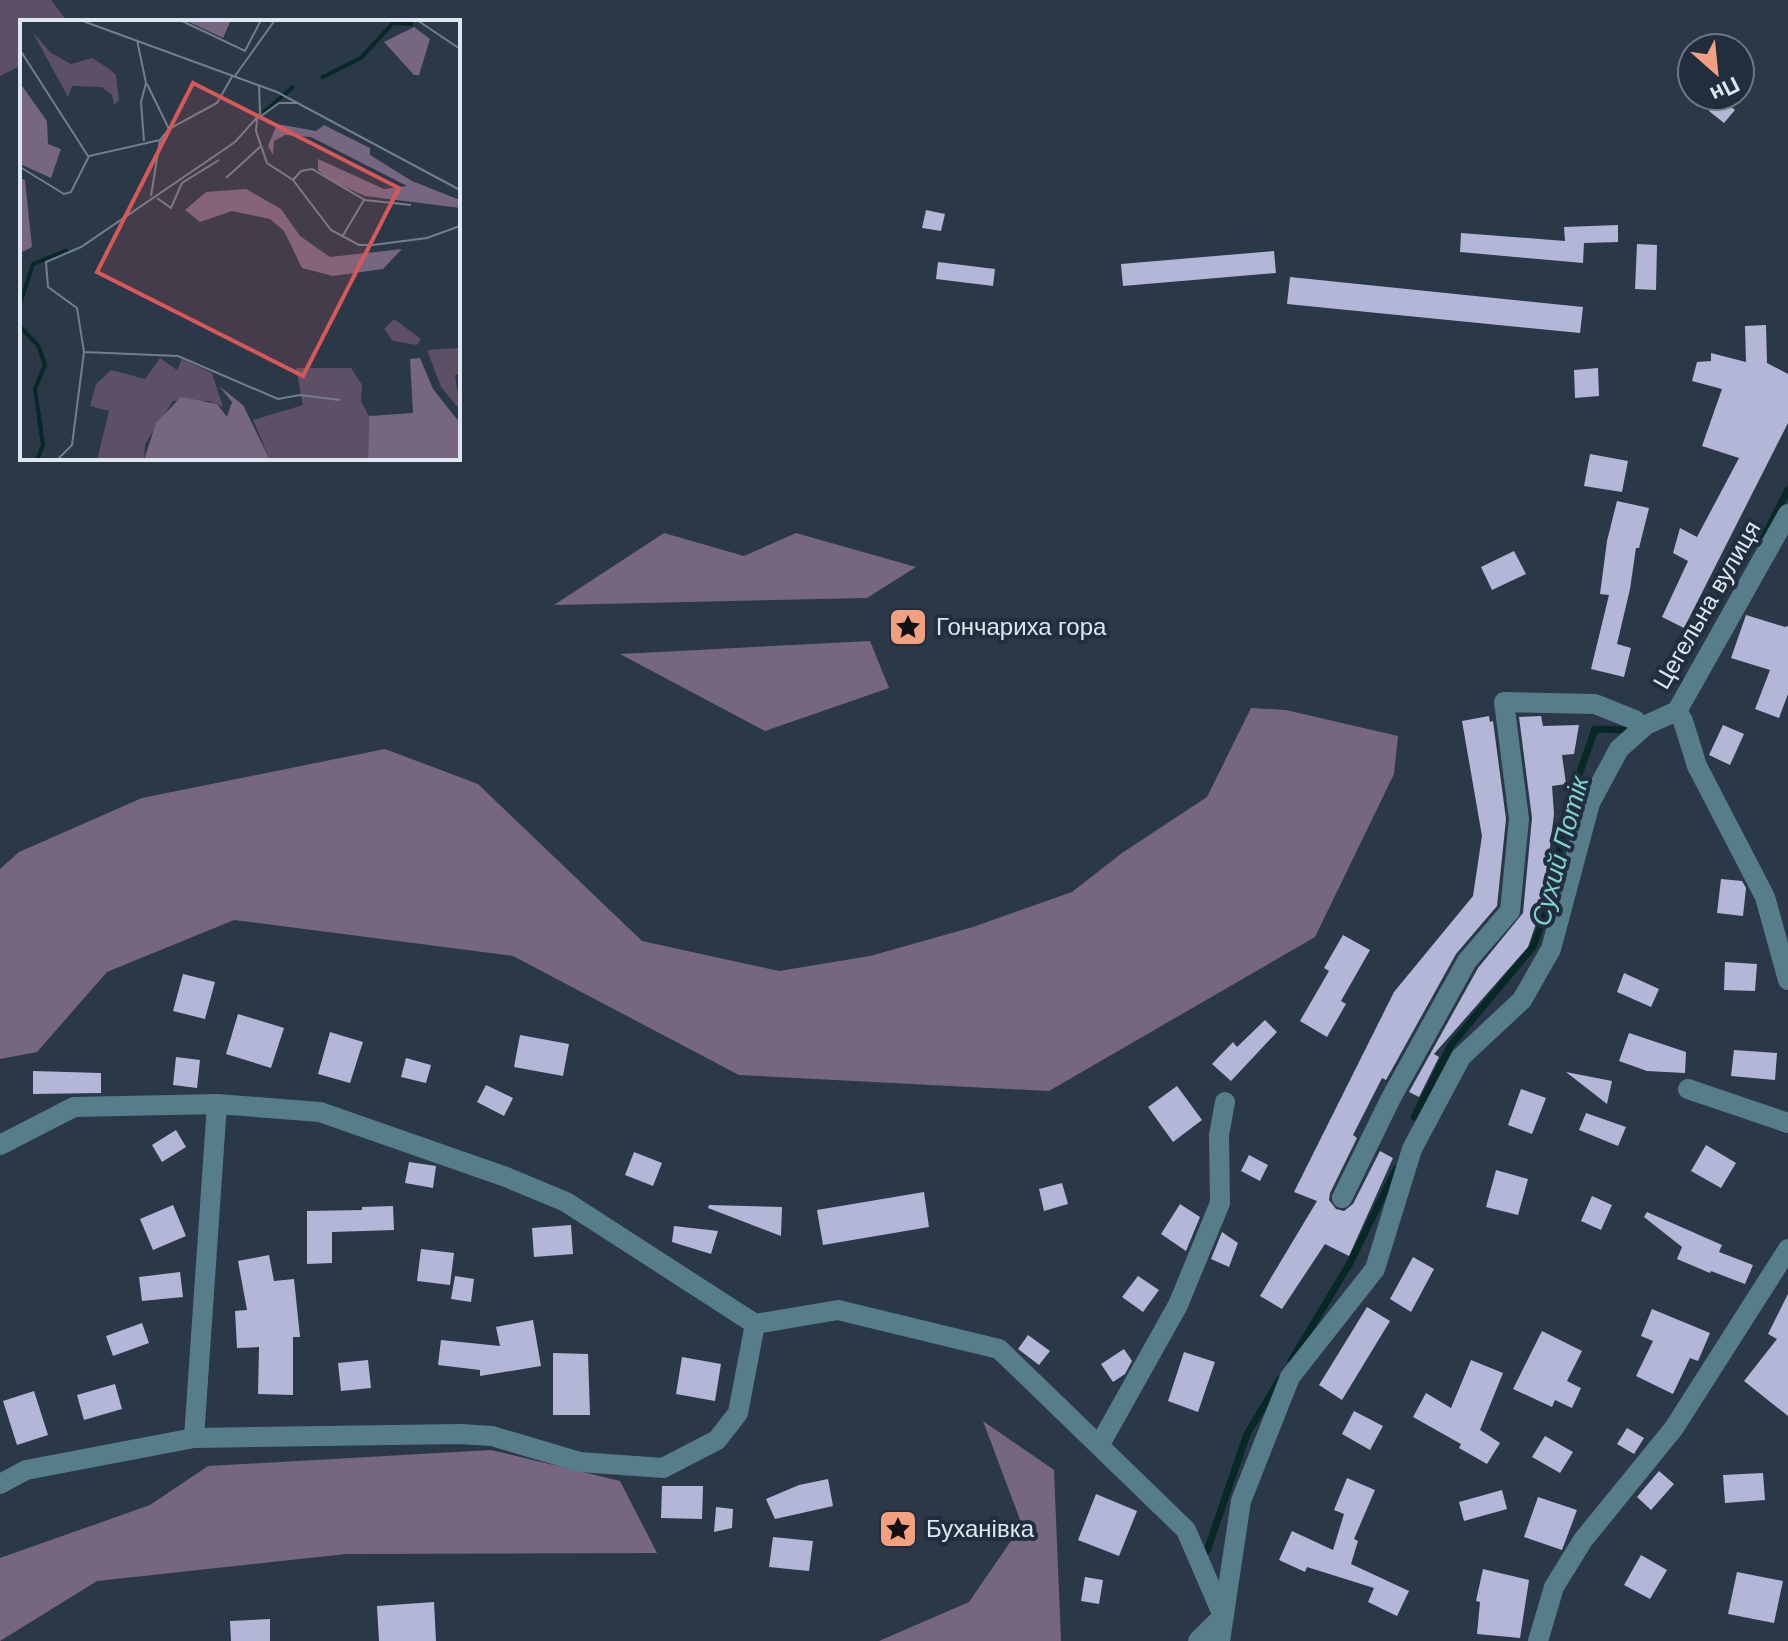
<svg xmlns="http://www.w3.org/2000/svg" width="1788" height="1641" viewBox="0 0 1788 1641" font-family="'DM Sans',sans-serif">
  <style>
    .green { fill: #5d4f66 }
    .forest { fill: #776682 }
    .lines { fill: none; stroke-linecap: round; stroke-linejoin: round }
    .stream { stroke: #072827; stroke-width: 7 }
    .building { fill: #b4b6d7 }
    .minor { stroke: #577d8b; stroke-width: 20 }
    .labels { text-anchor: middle; stroke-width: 8; stroke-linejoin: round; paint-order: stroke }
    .street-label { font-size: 24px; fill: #dee7f1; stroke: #202e3d }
    .poi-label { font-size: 24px; fill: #dee7f1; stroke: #202e3d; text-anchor: start }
    .water-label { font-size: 26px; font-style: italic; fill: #84d2cf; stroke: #202e3d }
    .inset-river { fill: none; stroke: #072827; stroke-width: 4 }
    .inset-road { fill: none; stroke: #727e8c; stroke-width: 2 }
    .view { fill: #d8585a; fill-opacity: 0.15; stroke: #d8585a; stroke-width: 4 }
    .inset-edge { fill: none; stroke: #dee7f1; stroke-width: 4 }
  </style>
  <rect width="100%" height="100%" fill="#2a3848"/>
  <!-- green -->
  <path class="green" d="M0,0H51L68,22H22V65L0,76Z"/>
  <!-- forest -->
  <path class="forest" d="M664,533L744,556L796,533L916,567L867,598L554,605Z
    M870,641L889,688L765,731L620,654Z
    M1251,708L1286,710L1398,736L1394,774L1315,937L1049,1091L739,1075L513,956L234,920L107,972L37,1052L0,1059V869L19,852L142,798L385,749L478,784L642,941L779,971L870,956L973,927L1072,892L1122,853L1207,797Z
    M983,1421L1054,1470L1061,1641H879L969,1602L1022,1525Z
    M491,1450L620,1481L657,1553L346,1554L97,1581L0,1641V1558L150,1505L208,1466Z"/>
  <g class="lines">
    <!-- stream -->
    <path class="stream" d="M1761,542L1788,490
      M1414,1117L1451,1045L1533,947L1549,904L1567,809L1595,729L1627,730L1631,728
      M1291,1361L1350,1263L1396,1169
      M1207,1551L1247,1434L1280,1379"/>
  </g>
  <!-- building -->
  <path class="building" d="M1720,98L1735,110L1724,123L1709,111Z
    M926,210L945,214L941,231L922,228Z
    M1618,225V242L1584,243L1583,263L1460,252L1461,233L1565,241L1564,227Z
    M1637,244L1657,245L1656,290L1635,289Z
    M1274,251L1276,273L1123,286L1121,264Z
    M938,262L995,269L993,286L936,279Z
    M1290,277L1583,307L1580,333L1287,304Z
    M1766,325L1767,363L1788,374V423L1684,628L1662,617L1688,561L1673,553L1680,528L1697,537L1739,458L1702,446L1722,389L1692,381L1697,362L1711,361V353L1746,362L1745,326Z
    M1598,368L1599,396L1575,398L1574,370Z
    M1590,454L1628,461L1622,492L1584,486Z
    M1617,501L1649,508L1639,548H1636L1630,589L1617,644L1631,648L1624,677L1591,669L1609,595L1600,594L1607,541Z
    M1514,551L1526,574L1492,590L1481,567Z
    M1746,615L1785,627L1788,626V694L1779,718L1755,709L1770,670L1731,658Z
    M1489,716L1490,722L1493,721L1506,819L1497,906L1456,954L1386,1080L1382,1078L1353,1135L1357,1138L1330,1193L1329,1200L1336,1209L1344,1211L1353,1204L1380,1151L1393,1158L1349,1256L1325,1244L1282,1309L1260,1296L1317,1201L1294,1192L1394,992L1473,896L1482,836L1462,721Z
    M1541,716L1543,726L1579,725L1574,754L1562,755L1566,784L1552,786L1554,814L1543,903L1528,947L1434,1054L1439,1057L1419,1097L1409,1092L1478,968L1523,913L1532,818L1519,717Z
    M1723,725L1744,734L1730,765L1709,755Z
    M1721,879L1742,881L1746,888L1743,916L1717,913Z
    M1343,935L1370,950L1341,1001L1346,1004L1327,1037L1300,1021L1329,971L1324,968Z
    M1725,962L1757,964L1755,991L1724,990Z
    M1624,973L1659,989L1651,1007L1617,992Z
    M183,974L215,982L205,1019L173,1011Z
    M238,1014L284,1028L271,1068L226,1054Z
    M1265,1020L1277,1032L1231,1081L1212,1064L1233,1042L1237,1047Z
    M330,1032L363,1042L350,1083L318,1074Z
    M1629,1033L1686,1052L1685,1073L1647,1071L1619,1061Z
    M520,1035L569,1044L563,1076L514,1067Z
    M1734,1050L1777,1053L1775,1080L1731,1076Z
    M176,1057L200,1060L197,1088L173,1085Z
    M406,1058L431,1065L426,1083L401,1077Z
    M33,1071L101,1073V1093L33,1094Z
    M1566,1072L1612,1081L1607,1104Z
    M486,1085L513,1098L504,1116L477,1102Z
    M1177,1086L1202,1120L1173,1142L1148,1107Z
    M1521,1089L1546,1098L1532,1134L1508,1125Z
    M1586,1113L1626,1127L1618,1146L1579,1130Z
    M176,1130L186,1147L162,1162L152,1145Z
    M1706,1145L1736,1163L1721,1188L1691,1171Z
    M634,1152L662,1163L653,1186L625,1175Z
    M1249,1155L1268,1165L1260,1181L1241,1171Z
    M409,1162L436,1166L433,1188L405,1183Z
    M1496,1170L1528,1179L1518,1215L1486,1207Z
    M1062,1183L1068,1204L1044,1211L1039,1189Z
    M924,1192L929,1227L823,1245L817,1210Z
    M1592,1196L1612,1205L1601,1230L1581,1221Z
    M1180,1204L1200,1217L1186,1251L1161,1234Z
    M173,1205L186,1236L153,1250L140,1219Z
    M709,1205L782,1207L781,1236L708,1208Z
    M393,1206L394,1230L332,1232V1263L307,1264V1211L362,1210V1207Z
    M1647,1212L1722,1245L1719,1252L1753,1265L1745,1284L1711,1271L1710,1273L1677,1259L1682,1247L1644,1217Z
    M571,1225L573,1254L534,1257L532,1228Z
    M674,1226L718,1231L711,1254L672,1242Z
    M1222,1232L1238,1243L1229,1267L1211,1259Z
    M421,1249L454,1253L450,1285L417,1281Z
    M269,1255L274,1281L294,1279L300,1337H293V1395L258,1394L259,1347L237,1348L235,1311L247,1310L238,1261Z
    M1413,1257L1434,1269L1411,1312L1390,1299Z
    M180,1272L183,1297L142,1301L139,1277Z
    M455,1276L474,1279L471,1302L451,1299Z
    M1138,1276L1159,1290L1143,1312L1122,1297Z
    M1788,1294V1416L1744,1381L1777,1339L1768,1334Z
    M1367,1307L1390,1321L1342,1400L1319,1385Z
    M1652,1309L1710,1333L1698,1361L1690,1358L1673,1394L1636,1376L1653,1341L1641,1336Z
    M533,1320L541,1366L480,1376V1370L438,1365L441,1340L500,1346L496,1327Z
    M142,1323L149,1343L113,1356L106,1336Z
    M1542,1331L1582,1351L1567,1381L1581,1388L1572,1408L1555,1400L1552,1407L1513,1389Z
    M1028,1335L1050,1351L1039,1365L1018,1349Z
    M1124,1349L1132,1361L1125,1374L1113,1382L1101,1364Z
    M1184,1352L1215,1362L1198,1412L1168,1401Z
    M553,1353L588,1354L590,1415H553Z
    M682,1357L721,1364L715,1401L676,1394Z
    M368,1360L371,1388L341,1391L338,1363Z
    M1471,1360L1503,1373L1480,1430L1500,1443L1487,1464L1459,1448L1461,1444L1413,1417L1426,1393L1451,1408Z
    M115,1384L122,1409L84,1420L77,1395Z
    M34,1391L48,1435L17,1445L3,1401Z
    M1354,1411L1383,1426L1370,1450L1342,1434Z
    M1627,1428L1644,1438L1634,1454L1617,1444Z
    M1545,1436L1573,1452L1560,1473L1532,1457Z
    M1659,1471L1674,1484L1651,1510L1637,1497Z
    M1763,1473L1765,1500L1725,1503L1723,1475Z
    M1347,1478L1375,1490L1354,1539L1358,1541L1351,1564L1409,1591L1397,1616L1368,1602L1374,1588L1307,1567L1305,1572L1279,1560L1292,1531L1333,1550L1344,1514L1334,1510Z
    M828,1479L833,1506L775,1519L766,1499L799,1485Z
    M662,1486H703L702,1519L661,1518Z
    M1502,1490L1507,1509L1464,1521L1459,1502Z
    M1096,1494L1137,1511L1119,1556L1078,1540Z
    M1538,1497L1577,1510L1562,1550L1524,1537Z
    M716,1507L733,1509L732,1528L714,1532Z
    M773,1537L813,1541L809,1571L769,1567Z
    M1641,1555L1667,1570L1650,1599L1624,1585Z
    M1483,1569L1529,1580L1520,1638L1477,1634L1480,1602L1476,1601Z
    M1737,1572L1783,1581L1774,1623L1728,1614Z
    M1085,1577L1103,1580L1099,1604L1081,1601Z
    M434,1602L436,1641H379L377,1606Z
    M270,1619V1641H231L230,1621Z"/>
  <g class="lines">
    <!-- minor -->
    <path class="minor" d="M1677,711L1683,721L1697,766L1765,897L1788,980
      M1688,1089L1788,1123
      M0,1145L74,1107L217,1104L320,1112L506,1177L566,1202L755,1324L838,1310L999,1349L1186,1530L1223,1616L1198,1641
      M1342,1198L1391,1098L1467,961L1510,911L1519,819L1504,702L1595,704L1635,720
      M194,1438L217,1104
      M1099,1446L1178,1305L1220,1203L1219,1135L1225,1102
      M0,1484L26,1470L194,1438L460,1434L492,1436L580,1462L663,1468L717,1440L738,1413L755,1324
      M1220,1641L1241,1501L1290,1377L1375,1269L1412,1149L1461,1057L1522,1000L1551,949L1590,803L1619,749L1646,725L1677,711L1788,514
      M1538,1641L1554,1587L1583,1540L1674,1428L1788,1249"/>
  </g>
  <!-- icons -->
  <defs>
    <g id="sight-square" transform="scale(2)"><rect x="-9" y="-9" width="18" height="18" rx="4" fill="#f2a080" stroke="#202e3d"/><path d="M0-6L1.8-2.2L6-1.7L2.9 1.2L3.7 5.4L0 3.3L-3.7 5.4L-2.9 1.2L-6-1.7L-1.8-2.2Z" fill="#111"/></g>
  </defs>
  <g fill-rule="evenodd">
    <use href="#sight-square" x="908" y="627"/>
    <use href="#sight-square" x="898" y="1529"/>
  </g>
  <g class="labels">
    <!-- street labels -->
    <g class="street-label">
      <text transform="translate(1707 605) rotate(-60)" y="8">Цегельна вулиця</text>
    </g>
    <!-- poi labels -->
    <g class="poi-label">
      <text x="936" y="635">Гончариха гора</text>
      <text x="926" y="1537">Буханівка</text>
    </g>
    <!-- water labels -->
    <g class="water-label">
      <text transform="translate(1560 851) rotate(-75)" y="9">Сухий Потік</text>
    </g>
  </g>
  <!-- overview -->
  <g transform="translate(20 20)">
    <rect width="440" height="440" fill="#2a3848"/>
    <path d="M12,11L31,33L51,44L72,38L88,48L96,55L99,80L94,85L92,75L82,67L52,66L48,77ZM374,299L401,319L397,325L373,321L364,309ZM439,328L440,354L435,355L440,390L421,367L407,330ZM140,338L157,350L162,339L192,353L203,387L190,381H153L125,424L124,440H77L89,391L70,386L76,364L91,350L125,359ZM276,348H331L342,365L341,381L349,396L348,440H250L233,400L283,385Z" fill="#5d4f66"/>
    <path d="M165,0H211L203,18ZM394,7L410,19L399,55H394L364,22ZM0,63L27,101L28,124L41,129L31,158L0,144ZM257,104L296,111L304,105L350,128V135L392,161L440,180V188L345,176L311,161L298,150V139L364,169L387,166L291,117L265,115L254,121L253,135L248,126ZM0,158L5,160L12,227L0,233ZM226,169L261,189L280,216L310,237L382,229L363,249L313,256L282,248L264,211L250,199L212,191L180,202L165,190L186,172ZM400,338L413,369L440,403V440H348L349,396L393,393L390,339ZM199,366L223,385L250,440H124L136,403L161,377L197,384L207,397L212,382Z" fill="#776682"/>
    <path class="inset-river" d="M301,58L341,38L373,3L393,4M243,93L274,66M0,284L13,244L48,230M0,307L18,325L25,345L15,369L23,425L17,440"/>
    <path class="inset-road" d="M60,0L257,72L440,170M160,0L225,31L241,0M397,0L440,29M117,20L126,63L121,82L124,121M0,30L68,136M215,56L255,0M127,64L149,109M277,83H259L237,99L236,111L247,143L273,160L311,210L339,225H353L407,218L440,206M0,147L44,174L51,172L69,136L140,120M206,158L241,126M273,160L281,151L292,149L345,180L391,185M131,176L140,120L149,109L197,83L213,55M137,178L151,188L162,163L199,140M322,217L344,180M64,332L57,288L28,267L26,242L61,227L215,122L240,94L239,65M64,332L158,336L258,379L280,375L320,380M37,440L52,425L64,332"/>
    <path class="view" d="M173,63L379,168L283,356L77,252Z"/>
    <rect width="440" height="440" class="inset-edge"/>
  </g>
  <!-- north arrow -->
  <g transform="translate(1716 72) rotate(153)"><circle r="38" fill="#202e3d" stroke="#6c7885" stroke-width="2"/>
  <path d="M0-6L14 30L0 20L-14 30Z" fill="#f2a080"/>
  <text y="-12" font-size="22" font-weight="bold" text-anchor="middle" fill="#dee7f1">Пн</text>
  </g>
</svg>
